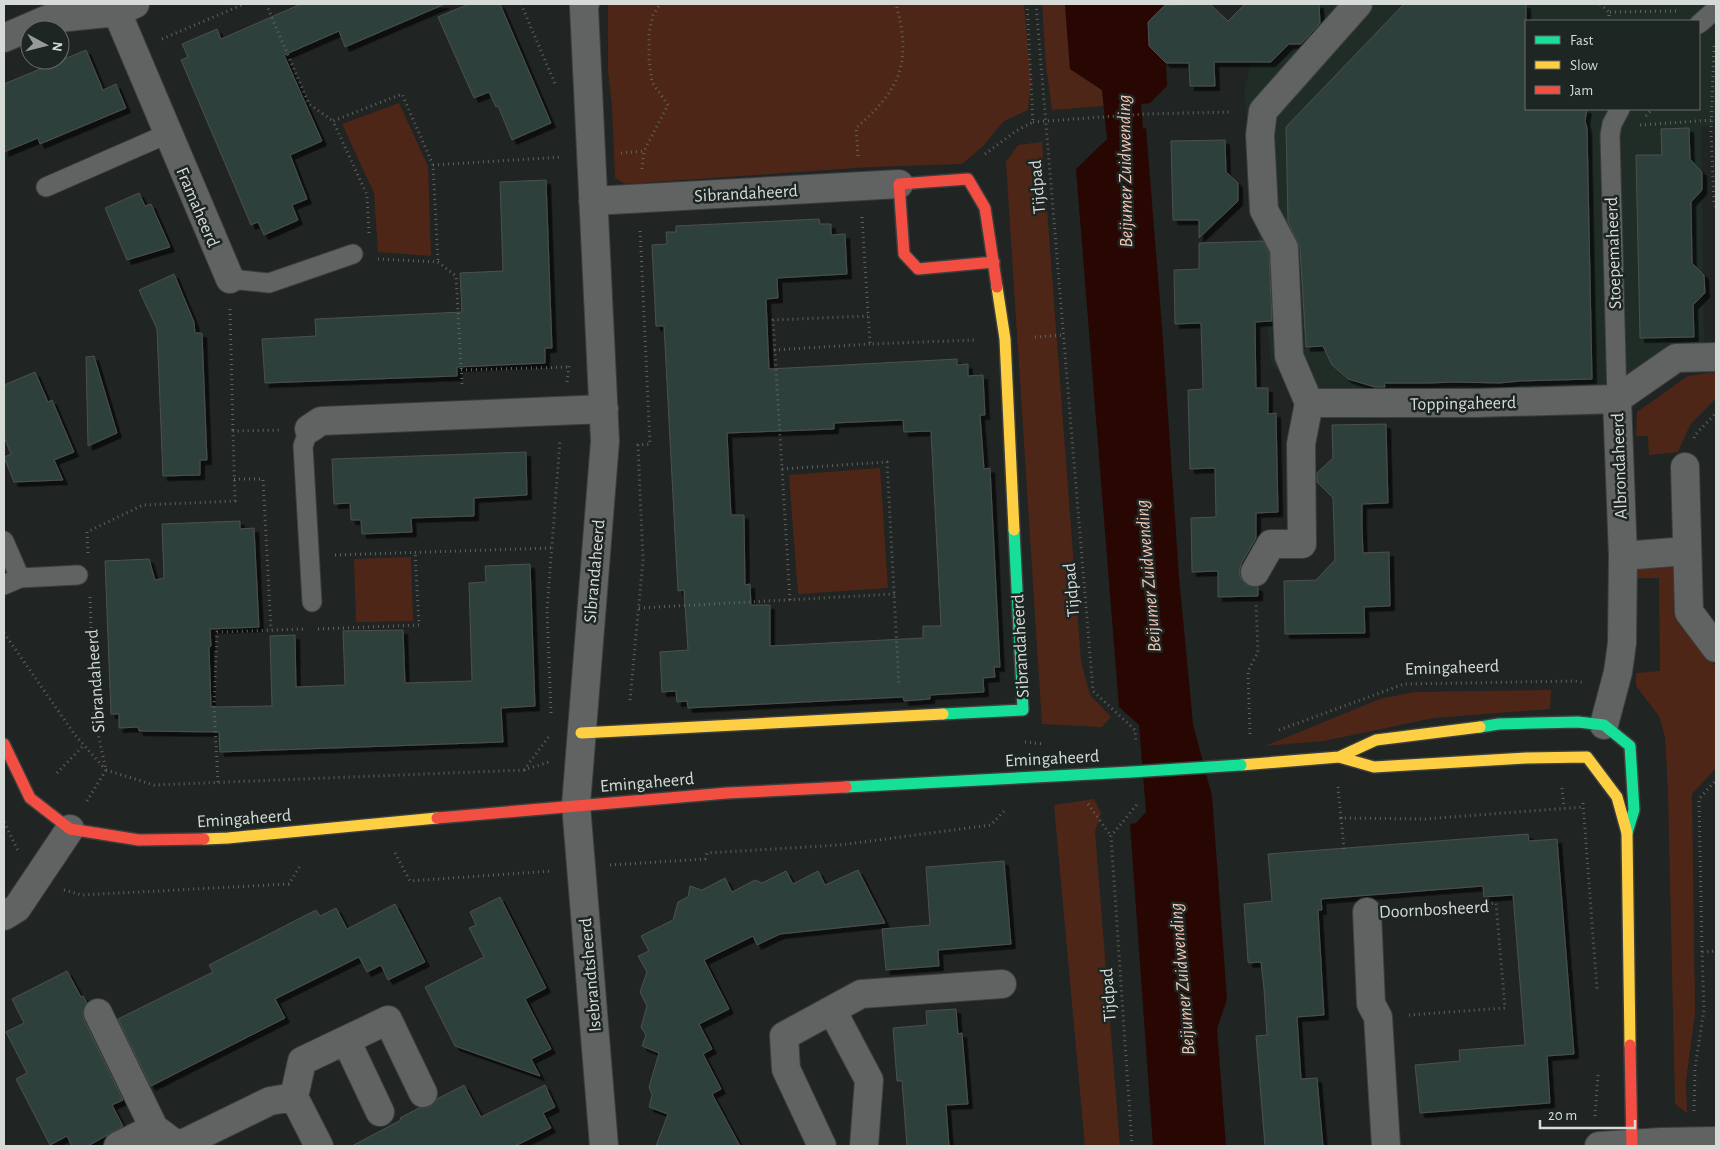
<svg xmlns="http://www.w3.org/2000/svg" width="1720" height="1150" viewBox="0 0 1720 1150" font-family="'Alegreya Sans',sans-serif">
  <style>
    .built { fill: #202d27; fill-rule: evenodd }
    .green { fill: #4e2618 }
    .water { fill: #280703 }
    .building { fill: #2f413b; stroke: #4c4f4e; fill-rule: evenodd; filter: url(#shadow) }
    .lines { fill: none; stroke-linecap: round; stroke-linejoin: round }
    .lane-casing { stroke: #3b3e3d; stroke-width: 21 }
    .street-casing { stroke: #3b3e3d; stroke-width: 30 }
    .fast-casing { stroke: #3b3e3d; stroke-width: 14 }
    .slow-casing { stroke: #3b3e3d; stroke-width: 14 }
    .jam-casing { stroke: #3b3e3d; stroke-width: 14 }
    .path { stroke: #616362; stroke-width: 3; stroke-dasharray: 1 4; stroke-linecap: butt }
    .lane { stroke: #606362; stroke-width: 19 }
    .street { stroke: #606362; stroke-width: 28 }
    .fast { stroke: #16e098; stroke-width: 11 }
    .slow { stroke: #ffcf43; stroke-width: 11 }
    .jam { stroke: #f24e42; stroke-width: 11 }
    .fast-bridge-casing { stroke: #3b3e3d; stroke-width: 14; stroke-linecap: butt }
    .fast-bridge { stroke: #16e098; stroke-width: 11 }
    .labels { text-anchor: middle; stroke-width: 5; stroke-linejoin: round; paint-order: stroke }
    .street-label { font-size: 18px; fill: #d6dbd8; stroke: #1e2623 }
    .water-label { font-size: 19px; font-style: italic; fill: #f3c5b5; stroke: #1e2623 }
  </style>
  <defs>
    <filter id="shadow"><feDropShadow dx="4.5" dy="4.5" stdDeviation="0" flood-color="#0009"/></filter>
  </defs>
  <rect width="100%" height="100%" fill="#202422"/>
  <!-- built -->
  <path class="built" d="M1265,4H1716V124L1701,127L1704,344L1596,416L1318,418L1271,363L1244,92ZM1526,21H1699V109H1526Z"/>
  <!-- green -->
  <path class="green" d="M608,4H1024L1031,82L1028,110L1004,121L982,147L962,164L871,167L625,184L615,178L612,105L608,72Z
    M1042,4H1065L1070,69L1102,90L1104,106L1052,110L1046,66Z
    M399,103L428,166L431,256L378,252L374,193L342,124Z
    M1042,142L1081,661L1090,695L1111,717L1102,727L1042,724L1006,162L1018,145Z
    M1716,372V398L1690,425L1678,452L1649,455L1648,436H1636L1637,412L1688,376Z
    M880,468L888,588L798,594L789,475Z
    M411,557L413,621L356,622L354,559Z
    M1667,562L1679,574L1680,620L1716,667V768L1692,794L1695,1013L1686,1081L1687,1113L1675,1104L1668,791L1665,737L1659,716L1636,686V673L1660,671L1659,578H1636V563Z
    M1551,690L1550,709L1434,718L1324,741L1265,746L1380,699L1414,692Z
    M1094,799L1101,813L1095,832L1120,1146H1085L1054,805Z"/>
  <!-- water -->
  <path class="water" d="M1065,4H1190L1165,5L1148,22L1149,46L1166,63L1167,86L1150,103L1141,104L1143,129L1146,128L1162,327L1179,577L1193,724L1212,796L1227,999L1217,1029L1226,1146H1153L1130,824L1136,823L1146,812L1139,725L1119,707L1076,169L1107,139L1102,90L1070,69Z"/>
  <!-- building -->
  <path class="building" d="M301,4H445L345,47L339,31L284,55L322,141L290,155L307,199L292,205L298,220L264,235L258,222L251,225L233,182L181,60L188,57L182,44L217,29L221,39Z
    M469,4H500L551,123L512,140L498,106L496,107L489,92L474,98L438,17Z
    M1210,4L1228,21L1245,4H1319L1320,23L1301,44H1289L1271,62H1214L1215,86H1190L1189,63H1166L1149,46L1148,22L1165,5Z
    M1404,4H1526V109H1587L1585,121L1587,128L1592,379L1519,381L1500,383L1454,382L1429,383H1384L1385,387H1375L1348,379L1332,365L1323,346L1306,347L1300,247L1288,222L1286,127Z
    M86,50L103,90L116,84L126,108L40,144L38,138L4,152V84Z
    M1689,128L1690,159L1702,172V190L1691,202L1692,263L1704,275L1705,293L1693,305L1694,337L1640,338L1636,155H1662L1661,129Z
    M1225,140L1226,172L1238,183V201L1199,238V220H1173L1171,141Z
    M546,180L552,348H545V363L457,367V376L265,383L262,339L316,336L315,319L462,312L460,273L503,271L500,182Z
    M139,193L145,206L151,204L170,247L127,260L105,208Z
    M819,219L820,224H831V235L845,234L847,274L777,278L778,298L766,299L769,369L957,359V365L968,364V376L983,375L985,415H980L984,469L990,468L1000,667H994L995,677L983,678L984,692L930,695V699L904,701L903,697L688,708L687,701L677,702L676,691L662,692L660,652L688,650L684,590L678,591L664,326H656L652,245L667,244L666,232H676V226ZM903,420L904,432L931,431L941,626H923V638L770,646V605H751L750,584L745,585L744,515H731L727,433L834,429V423Z
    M1263,241L1269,252L1272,321L1255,322L1256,388H1268V414L1276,413L1278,512L1256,513V538L1241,564L1239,572L1241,579L1247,585L1258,587V596L1218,597V571L1192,572L1191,518L1216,517L1215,468L1190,469L1188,390L1203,389L1201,323L1175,324L1174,270L1199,269V243Z
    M174,274L194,322L195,333H202L207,460H200V475L163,476L157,329L139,290Z
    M94,356L117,433L88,446L86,357Z
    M35,372L48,402L52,400L74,452L54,460L63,480L14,482L4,457L11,454L4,437V385Z
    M1386,424L1388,503L1362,504V528L1363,553L1389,552L1390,606L1364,607L1365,633L1285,634L1284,581L1316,580L1335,560L1333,498L1317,482V473L1333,458L1332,425Z
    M526,452L527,495L474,498V516L411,518L412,532L362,534L361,520H351L350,503L334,504L332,459Z
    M240,521V529L254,528L259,627L210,629L211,646L209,647L211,707L272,706L270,636L295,635L296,687L345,685L343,631L403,630L405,683L472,681L469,583L486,582L485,566L530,564L535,706L501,708L503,742L220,752L219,732L139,731L138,727L119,728V714H111L105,561L149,559L155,580L164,578L162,524Z
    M1528,834L1529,841L1557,839L1574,1054L1547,1056L1550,1103L1420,1113L1415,1065L1460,1061L1459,1050L1525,1045L1513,895L1484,897L1483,886L1321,899L1322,910H1318L1324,1015L1297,1017L1301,1079L1317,1078L1323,1146H1265L1256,1036L1267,1035L1264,989L1261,962L1249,963L1248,962L1244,904L1272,901L1268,854Z
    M1004,861L1011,944L938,950L939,966L886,970L882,929L930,925L926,867Z
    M858,870L885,923L780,934L757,945L753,936L704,960L729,1009L699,1024L712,1049L703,1054L721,1089L712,1094L740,1146H656L668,1114L649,1107L652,1095L649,1087L659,1053L642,1046L646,1035L641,1027L647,1006L640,992L647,972L638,956L649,951L641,936L673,920L678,902L688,897L690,886L702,890L725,878L732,892L755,880L762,883L786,871L793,884L818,871L825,885Z
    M500,897L546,988L525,999L551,1049L531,1059L540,1076L455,1046L425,987L484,957L469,928L476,925L470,912Z
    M395,904L425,962L388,980L381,965L367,972L359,957L275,999L285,1018L151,1086L118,1019L213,972L209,965L316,910L320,916L336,908L347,929Z
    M67,971L81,997L83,996L87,1003L83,1011L84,1020L123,1100L112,1105L123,1126L88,1146H72L67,1136L50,1145L16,1079L27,1073L6,1032L24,1023L12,999Z
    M956,1009L958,1034L962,1033L968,1104L946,1105L949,1146H907L902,1081H897L893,1028L927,1025L926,1011Z
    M464,1085L481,1117L545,1085L555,1107L543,1113L551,1128L515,1146H352L401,1120L400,1118L419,1108L430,1107L437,1099Z"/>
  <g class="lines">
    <!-- lane casing -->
    <g class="lane-casing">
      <path id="lane" d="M1699,24L1716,9
        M46,187L167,134
        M230,279L269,283L353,254
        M1617,399L1610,135L1612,124L1620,109
        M309,429L303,446L312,602
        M4,541L20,578
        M4,585L20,578L78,575"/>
    </g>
    <!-- street casing -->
    <g class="street-casing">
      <path id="street" d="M585,4L584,7L605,441L576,805L604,1146
        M117,12L230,279
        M4,38L48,19L117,12L135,4
        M593,201L899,184
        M1617,399L1676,358L1716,357
        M1309,403H1476L1617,399
        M309,429L321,421L604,409
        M1685,467L1689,612L1716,648
        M1623,556L1686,551
        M1255,572L1271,544H1302L1301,444L1309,403L1289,356L1284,248L1264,210L1260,135L1263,111L1358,4
        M1604,725L1618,672L1622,643L1623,556L1617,399
        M1367,912L1371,1004L1378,1017L1386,1146
        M4,916L17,908L70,829
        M832,1010L869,1080L864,1146
        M98,1013L154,1128
        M346,1040L388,1020L423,1093
        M294,1097L319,1146
        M118,1146L154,1128L178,1146L270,1101L294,1097L302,1061L346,1040L380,1112
        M822,1146L786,1069L784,1036L861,994L1002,984
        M1599,1146L1661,1142L1716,1141"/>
    </g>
    <!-- fast casing -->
    <g class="fast-casing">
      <path id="fast" d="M943,714L1023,710L1014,530
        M1480,727L1499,724L1578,722L1604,725L1630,746L1634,810L1627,833
        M846,787L1131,772"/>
    </g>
    <!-- slow casing -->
    <g class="slow-casing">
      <path id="slow" d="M997,287L1005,339L1014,530
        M581,733L943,714
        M1339,757L1374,767L1526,758L1587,757
        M1587,757L1617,797L1627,833L1630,1045
        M1241,765L1339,757L1376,740L1480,727
        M204,839L228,838L437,818"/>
    </g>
    <!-- jam casing -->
    <g class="jam-casing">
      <path id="jam" d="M994,262L918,269L904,254L899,184L968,179L985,208L997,287
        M4,744L30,798L70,829L139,840L204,839
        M437,818L727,793L846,787
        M1630,1045L1632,1146"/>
    </g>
    <!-- path -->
    <path class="path" d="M266,4L309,104L333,121
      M521,4L556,86
      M1036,4L1093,691L1135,730L1136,742
      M1600,4L1609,12
      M1609,21V12L1678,11
      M162,39L244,4
      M1714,46L1711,130L1714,205L1716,206
      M1646,116L1652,109
      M1033,122L1144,114L1232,112
      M1640,125L1712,120
      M621,153L644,151
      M985,154L1016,131L1033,122L1027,4
      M858,156L856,128C901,89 912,62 896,4
      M433,165L562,157
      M642,169L644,151L668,105L652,82L649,59V33L653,15L660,4
      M862,217L870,344L974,340
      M369,233L367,195L333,121L402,94L433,165L438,262
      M378,259L438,262L456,276L462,384
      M230,309L233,431
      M1035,337L1063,335
      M774,350L870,344
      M461,370L569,367
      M567,382L569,366
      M1694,438L1695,435L1716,413
      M782,469L887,462L899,686
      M234,479H263L271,630
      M88,553L87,532L143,505L235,501L233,431L280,430
      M335,555L552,548
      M90,597L94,715L106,770
      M790,600L773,320L868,316
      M639,608L895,594
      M318,629L419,625L415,552
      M4,633L75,735L105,769
      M630,700L643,560L638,445L650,444L640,228
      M551,713L547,610L560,440
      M1279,730L1404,684L1575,681L1585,683
      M1250,734L1248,671L1258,652L1256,602
      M1025,742L1044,744
      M106,770L154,785L524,770L549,762
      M524,770L550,735
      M57,773L84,745
      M218,782L214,707L217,632L306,629
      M1338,787L1341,818L1425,819L1583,807
      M1562,788L1564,808
      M87,801L106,770
      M1583,803L1597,989
      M1088,804L1111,836
      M1341,818L1344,849
      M4,822L19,853
      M395,853L410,881L551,871
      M610,865L705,859L707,853L840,845L991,825L1005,810
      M64,890L82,895L289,884L300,866
      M1397,910L1496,903L1505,1008L1409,1015
      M1702,952L1699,799L1716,780
      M1694,1111L1695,1068L1704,1010L1702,952L1716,951
      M1595,1116L1598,1075
      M1132,1146L1111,836L1139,802"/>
    <!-- lane -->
    <use href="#lane" class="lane"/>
    <!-- street -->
    <use href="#street" class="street"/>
    <!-- fast -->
    <use href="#fast" class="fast"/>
    <!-- slow -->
    <use href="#slow" class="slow"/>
    <!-- jam -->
    <use href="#jam" class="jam"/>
    <!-- fast-bridge casing -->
    <g class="fast-bridge-casing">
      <path id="fast-bridge" d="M1131,772L1241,765"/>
    </g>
    <!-- fast-bridge -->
    <use href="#fast-bridge" class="fast-bridge"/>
  </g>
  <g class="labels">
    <!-- street labels -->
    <g class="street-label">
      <text transform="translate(1037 187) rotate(-95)" y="6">Tijdpad</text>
      <text transform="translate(746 193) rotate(-3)" y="6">Sibrandaheerd</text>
      <text transform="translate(198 207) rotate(67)" y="6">Framaheerd</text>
      <text transform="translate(1613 253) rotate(-92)" y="6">Stoepemaheerd</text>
      <text transform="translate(1463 403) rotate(-1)" y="6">Toppingaheerd</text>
      <text transform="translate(1619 466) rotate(-92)" y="6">Albrondaheerd</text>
      <text transform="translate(594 571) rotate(-85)" y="6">Sibrandaheerd</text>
      <text transform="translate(1071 590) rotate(-95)" y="6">Tijdpad</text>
      <text transform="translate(1020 646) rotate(-93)" y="6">Sibrandaheerd</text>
      <text transform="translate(1452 667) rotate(-2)" y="6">Emingaheerd</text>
      <text transform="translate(95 681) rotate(-94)" y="6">Sibrandaheerd</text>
      <text transform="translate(1052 758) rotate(-3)" y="6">Emingaheerd</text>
      <text transform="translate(647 782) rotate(-5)" y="6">Emingaheerd</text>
      <text transform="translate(244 818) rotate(-4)" y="6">Emingaheerd</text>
      <text transform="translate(1434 909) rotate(-3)" y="6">Doornbosheerd</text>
      <text transform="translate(590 975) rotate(-95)" y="6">Isebrandtsheerd</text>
      <text transform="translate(1108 995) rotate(-94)" y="6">Tijdpad</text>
    </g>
    <!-- water labels -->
    <g class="water-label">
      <text transform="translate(1124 171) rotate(-91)" y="7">Beijumer Zuidwending</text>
      <text transform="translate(1147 576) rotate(-95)" y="7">Beijumer Zuidwending</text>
      <text transform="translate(1181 979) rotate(-95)" y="7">Beijumer Zuidwending</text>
    </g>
  </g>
  <!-- border -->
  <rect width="1720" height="1150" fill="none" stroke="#d6dbd8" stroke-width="10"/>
  <!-- legend -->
  <rect x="1525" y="20" width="175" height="90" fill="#1e2623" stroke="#686e6b"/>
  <rect x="1535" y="36" width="25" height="8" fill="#16e098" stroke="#686e6b"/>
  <text x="1570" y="45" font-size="15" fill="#d6dbd8">Fast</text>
  <rect x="1535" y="61" width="25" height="8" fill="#ffcf43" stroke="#686e6b"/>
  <text x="1570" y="70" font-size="15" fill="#d6dbd8">Slow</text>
  <rect x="1535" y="86" width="25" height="8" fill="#f24e42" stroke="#686e6b"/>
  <text x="1570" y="95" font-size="15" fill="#d6dbd8">Jam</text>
  <!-- north arrow -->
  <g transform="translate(45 45) rotate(97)"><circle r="24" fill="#1e2623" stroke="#686e6b"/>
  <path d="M0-4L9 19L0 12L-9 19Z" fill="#969b98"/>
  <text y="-8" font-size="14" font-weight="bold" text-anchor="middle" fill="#d6dbd8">N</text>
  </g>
  <!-- scale -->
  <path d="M1540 1120v8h95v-8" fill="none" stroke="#d6dbd8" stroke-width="2.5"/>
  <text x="1548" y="1120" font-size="15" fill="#d6dbd8" stroke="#1e2623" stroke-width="4" paint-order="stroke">20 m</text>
</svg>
